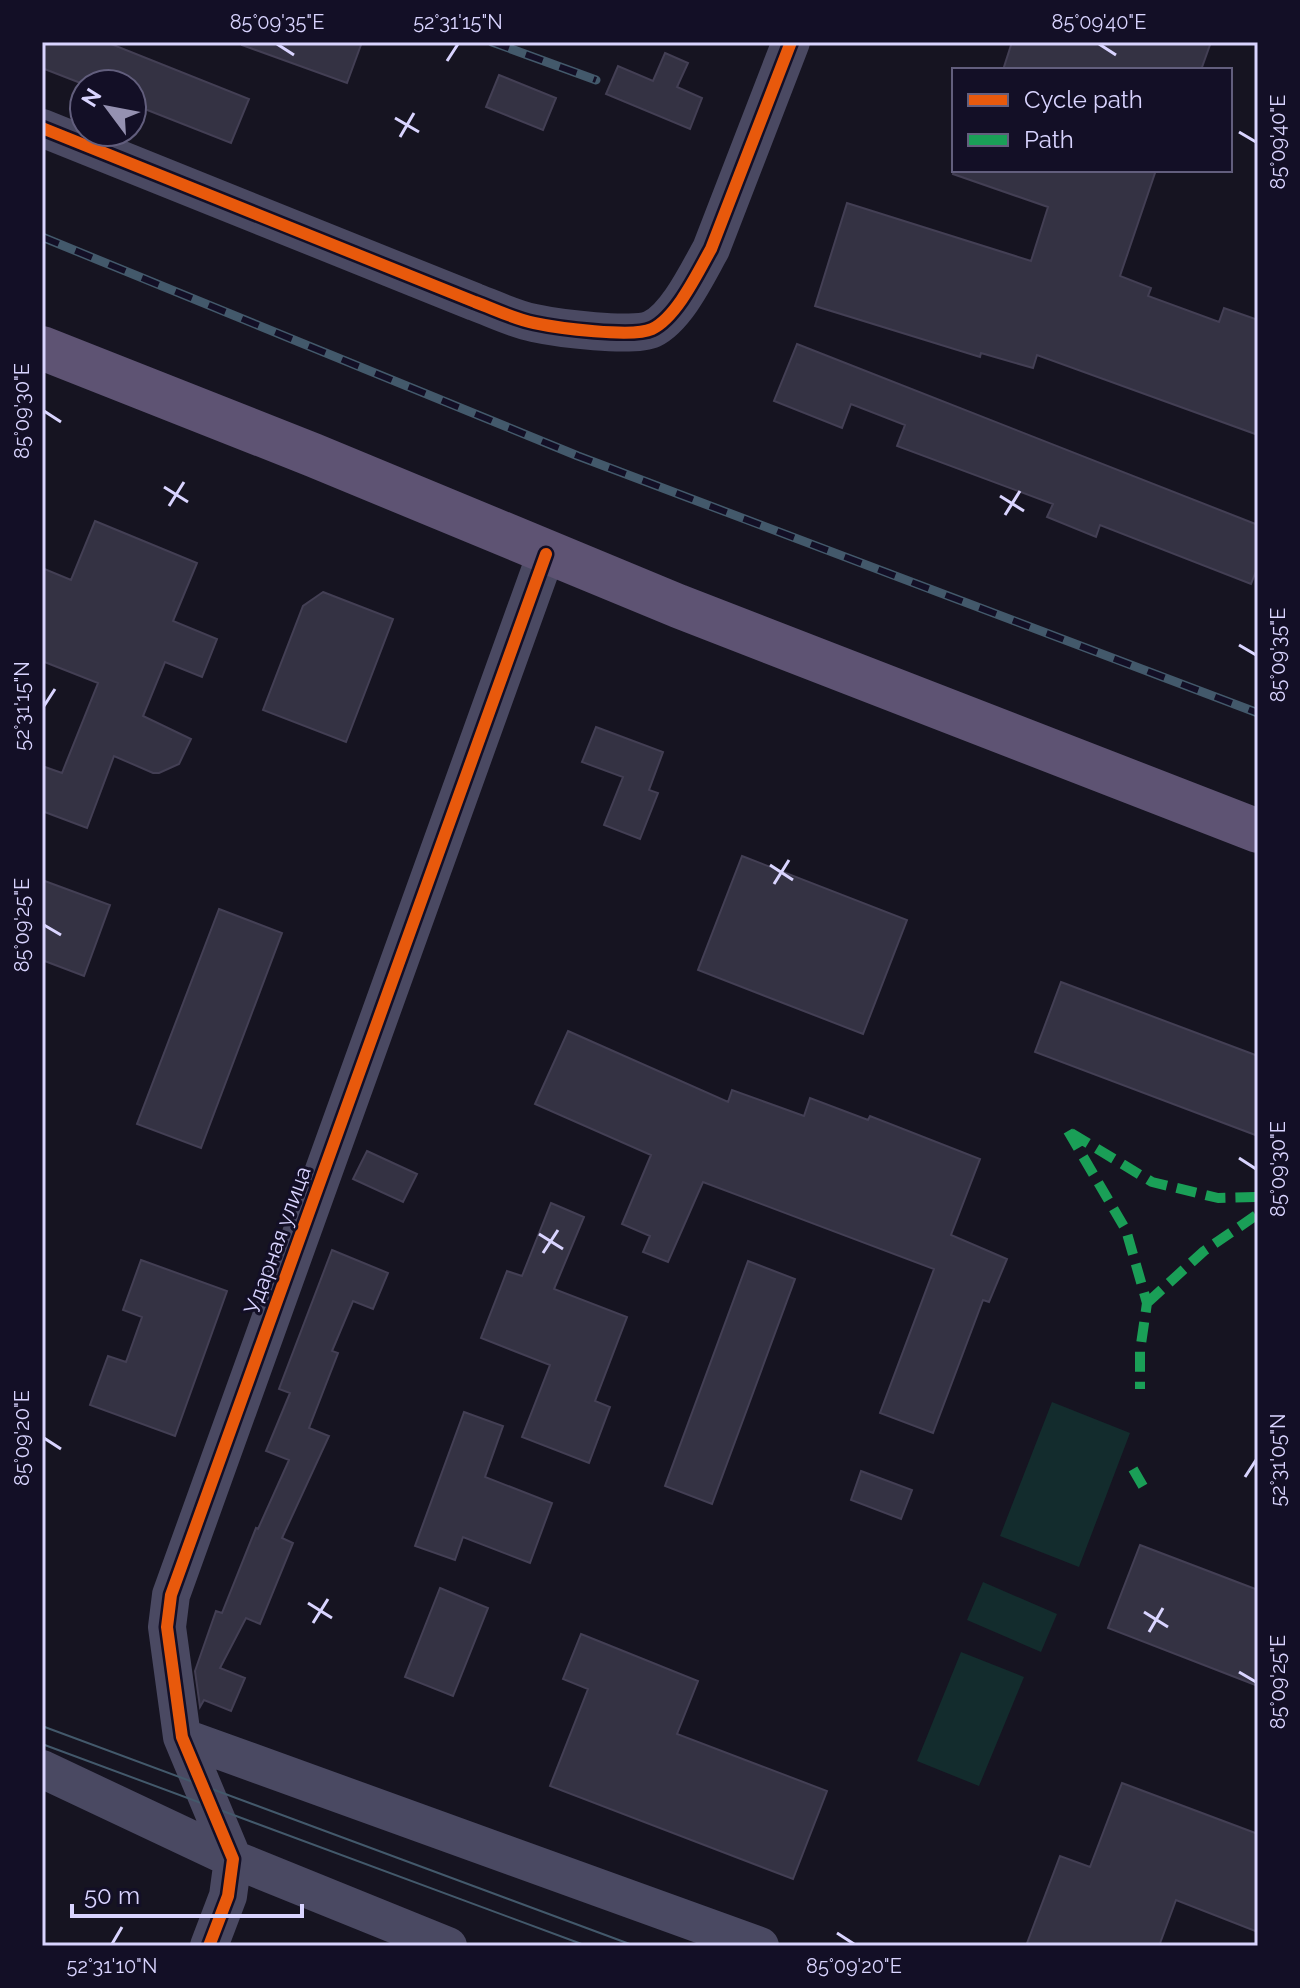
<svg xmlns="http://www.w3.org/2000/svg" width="1300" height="1988" viewBox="0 0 1300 1988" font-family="Raleway,sans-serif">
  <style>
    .green { fill: #132c2d }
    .building { fill: #343243; stroke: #433f54; stroke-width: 2 }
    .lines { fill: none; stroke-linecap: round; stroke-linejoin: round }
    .minor { stroke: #4a4962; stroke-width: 38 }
    .major { stroke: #5e5373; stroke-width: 44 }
    .tram { stroke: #43596b; stroke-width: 2 }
    .rail-casing { stroke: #43596b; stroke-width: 9 }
    .rail { stroke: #130f26; stroke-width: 6; stroke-dasharray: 18; stroke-linecap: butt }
    .quiet { stroke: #1a9f57; stroke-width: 10; stroke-dasharray: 20 10; stroke-linecap: butt }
    .cycleway-casing { stroke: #130f26; stroke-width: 17 }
    .cycleway { stroke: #e8590c; stroke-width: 12 }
    .ticks { fill: none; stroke: #d9d4ff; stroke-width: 3 }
    .labels { text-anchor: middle; stroke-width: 6; stroke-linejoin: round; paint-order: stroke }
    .street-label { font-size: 22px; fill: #d9d4ff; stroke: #130f26 }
    .neatline { fill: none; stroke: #d9d4ff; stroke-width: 3 }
    .ticks-label { font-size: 20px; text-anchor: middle; fill: #d9d4ff }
  </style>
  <rect width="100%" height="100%" fill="#161421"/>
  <!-- green -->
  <path class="green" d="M1052,1402L1130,1433L1079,1567L1000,1536Z
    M983,1582L1057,1614L1041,1652L967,1620Z
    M961,1652L1024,1677L979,1786L917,1761Z"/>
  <!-- building -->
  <path class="building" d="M42,42H106L249,99L231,143L132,104V84H83L42,68Z
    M242,42H362L347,83L242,45Z
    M1012,42H1211L1201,70H1003Z
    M665,53L688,63L677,87L702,98L690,129L606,94L618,66L653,81Z
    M499,75L556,98L543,130L486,107Z
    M954,170H1156L1120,276L1151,288L1148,296L1219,322L1224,308L1258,320V435L1037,355L1033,368L981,353L980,357L815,306L847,203L1031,261L1048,207L953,174Z
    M797,344L1258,525V566L1251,584L1100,525L1096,537L1047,517L1053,504L897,446L905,425L851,404L842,428L774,401Z
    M95,521L197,563L173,621L217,639L202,677L165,662L143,716L191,739L179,764L159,773H153L114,756L87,828L42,811V766L62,773L98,683L42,661V568L71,580Z
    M323,592L393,619L346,742L263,710L303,606Z
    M596,727L663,752L649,790L658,793L640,839L604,825L623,777L582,762Z
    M742,856L907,920L863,1034L698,970Z
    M42,880L110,905L84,976L42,960Z
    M219,909L282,933L201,1148L137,1124Z
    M1061,982L1258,1056V1136L1035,1052Z
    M568,1031L728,1102L732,1090L804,1116L810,1098L868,1120L870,1116L980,1159L951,1235L1007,1259L989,1302L983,1300L933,1433L880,1413L934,1269L703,1182L668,1262L643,1252L650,1236L622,1224L651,1155L535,1104Z
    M367,1151L417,1174L403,1202L353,1179Z
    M551,1203L584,1217L554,1289L627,1317L595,1401L610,1407L589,1463L522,1437L550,1365L481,1338L507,1271L522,1276Z
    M332,1250L388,1273L373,1309L353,1301L332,1351L338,1353L309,1428L329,1436L282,1538L293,1543L260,1624L246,1618L220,1668L245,1678L231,1711L204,1700L200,1707L195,1671L216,1611L222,1613L256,1528L258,1529L289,1460L266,1451L290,1393L279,1389Z
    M141,1260L227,1291L175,1436L90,1405L108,1356L126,1362L142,1317L123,1310Z
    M748,1261L795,1279L712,1504L665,1486Z
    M464,1412L503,1426L485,1477L552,1503L530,1563L463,1537L455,1560L415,1546Z
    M861,1471L912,1490L901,1519L851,1500Z
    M1140,1545L1258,1590V1686L1108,1628Z
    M440,1588L488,1608L453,1696L405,1677Z
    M581,1634L698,1681L677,1734L827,1791L793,1879L550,1786L588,1689L563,1679Z
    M1122,1783L1258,1834V1932L1176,1900L1159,1946H1026L1060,1856L1090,1867Z"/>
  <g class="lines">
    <!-- minor -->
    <path class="minor" d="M42,128L475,302C494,309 514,319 534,323C557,328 633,338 652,329C677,317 698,272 711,249L791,42
      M182,1737L760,1946
      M42,1769L233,1859L448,1946
      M209,1946L228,1896L233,1859L182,1737L167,1627L171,1595L546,554"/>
    <!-- major -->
    <path class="major" d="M42,348L313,455L678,606L1258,831"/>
    <!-- tram -->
    <path class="tram" d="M42,1726L635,1946
      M42,1744L587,1946"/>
    <!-- rail casing -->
    <g class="rail-casing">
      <path id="rail" d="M492,42L596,80
        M42,237L578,456L1258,713"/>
    </g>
    <!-- rail -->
    <use href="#rail" class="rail"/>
    <!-- quiet -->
    <path class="quiet" d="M1068,1131L1126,1230L1147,1303L1140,1351V1389
      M1071,1133L1152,1182L1218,1198L1258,1197
      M1147,1303L1204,1251L1258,1214
      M1133,1469L1148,1495"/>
    <!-- cycleway casing -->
    <g class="cycleway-casing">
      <path id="cycleway" d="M42,128L475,302C494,309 514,319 534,323C557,328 633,338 652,329C677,317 698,272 711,249L791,42
        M209,1946L228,1896L233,1859L182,1737L167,1627L171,1595L546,554"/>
    </g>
    <!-- cycleway -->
    <use href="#cycleway" class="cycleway"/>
  </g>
  <!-- ticks -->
  <path class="ticks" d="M277,44L294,55M1099,44L1116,55M447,61L458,44M395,118L419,132M1239,132L1256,142M400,137L414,113M44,411L61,422M164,487L188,502M1000,496L1024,511M169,506L184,482M1005,515L1020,491M1239,645L1256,655M44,706L55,689M770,865L793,880M774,884L789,860M44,925L61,935M1239,1158L1256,1169M539,1234L563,1249M543,1253L558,1230M44,1438L61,1449M1245,1477L1256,1460M308,1603L332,1618M1144,1612L1168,1627M313,1623L328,1599M1149,1632L1163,1608M1239,1672L1256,1682M837,1933L854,1944M112,1944L122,1927"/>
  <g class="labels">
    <!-- street labels -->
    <g class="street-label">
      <text transform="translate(277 1240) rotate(-70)" y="8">Ударная улица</text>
    </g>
  </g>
  <!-- border -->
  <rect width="1300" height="1988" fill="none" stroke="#130f26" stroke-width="88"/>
  <!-- legend -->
  <rect x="952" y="68" width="280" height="104" fill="#130f26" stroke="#625e7d" stroke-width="2"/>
  <rect x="968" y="94" width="40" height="12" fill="#e8590c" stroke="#625e7d" stroke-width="2"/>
  <text x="1024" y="108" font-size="24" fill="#d9d4ff">Cycle path</text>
  <rect x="968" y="134" width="40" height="12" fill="#1a9f57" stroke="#625e7d" stroke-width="2"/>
  <text x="1024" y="148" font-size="24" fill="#d9d4ff">Path</text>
  <!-- north arrow -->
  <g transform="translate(108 108) rotate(302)"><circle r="38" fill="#130f26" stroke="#625e7d" stroke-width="2"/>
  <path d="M0-6L14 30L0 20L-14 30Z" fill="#9591b1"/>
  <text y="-12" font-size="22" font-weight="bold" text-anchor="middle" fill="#d9d4ff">N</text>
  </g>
  <!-- scale -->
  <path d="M72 1904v12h230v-12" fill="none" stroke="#d9d4ff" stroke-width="4"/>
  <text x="84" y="1904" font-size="24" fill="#d9d4ff" stroke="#130f26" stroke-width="6" paint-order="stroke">50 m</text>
  <rect x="44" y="44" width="1212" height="1900" class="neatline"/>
  <g class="ticks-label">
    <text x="277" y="29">85°09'35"E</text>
    <text x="458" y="29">52°31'15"N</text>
    <text x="1099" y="29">85°09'40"E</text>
    <text transform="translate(1278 142) rotate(-90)" y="7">85°09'40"E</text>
    <text transform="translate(22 411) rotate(-90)" y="7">85°09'30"E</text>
    <text transform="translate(1278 655) rotate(-90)" y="7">85°09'35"E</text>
    <text transform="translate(22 706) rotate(-90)" y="7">52°31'15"N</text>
    <text transform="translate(22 925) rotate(-90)" y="7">85°09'25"E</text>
    <text transform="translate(1278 1169) rotate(-90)" y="7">85°09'30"E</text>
    <text transform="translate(22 1438) rotate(-90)" y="7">85°09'20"E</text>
    <text transform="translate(1278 1460) rotate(-90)" y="7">52°31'05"N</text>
    <text transform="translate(1278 1682) rotate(-90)" y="7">85°09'25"E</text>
    <text x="112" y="1973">52°31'10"N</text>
    <text x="854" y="1973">85°09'20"E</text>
  </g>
</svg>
